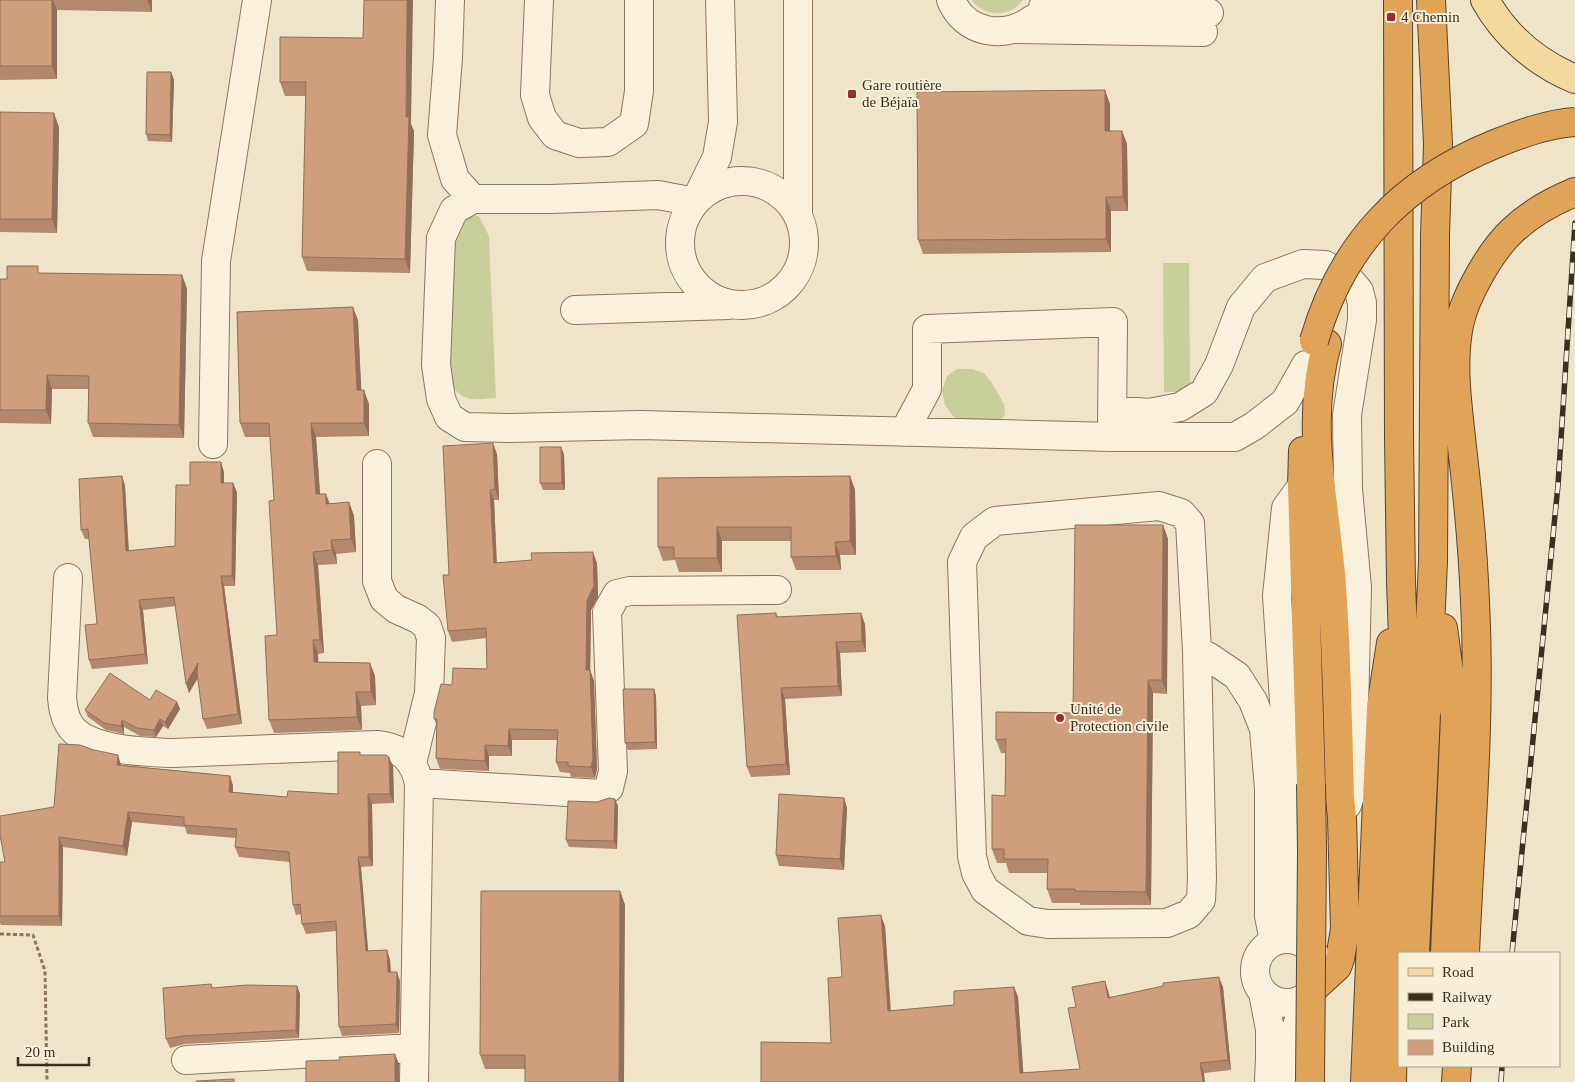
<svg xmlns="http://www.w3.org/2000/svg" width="1575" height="1082" viewBox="0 0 1575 1082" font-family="'Times New Roman',serif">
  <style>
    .green { fill: #c9cf9b }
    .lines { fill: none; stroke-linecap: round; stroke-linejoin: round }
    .minor-casing { stroke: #8d765c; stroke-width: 30 }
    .major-casing { stroke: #5b4430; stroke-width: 30 }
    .highway-casing { stroke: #5b4430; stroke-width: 30 }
    .path { stroke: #8d765c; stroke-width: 3; stroke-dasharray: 4 2.5; stroke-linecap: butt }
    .minor { stroke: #faf1dc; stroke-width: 28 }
    .major { stroke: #f3d9a0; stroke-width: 28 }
    .highway { stroke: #e0a458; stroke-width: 28 }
    .rail-casing { stroke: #3d2e20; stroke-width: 5.5 }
    .rail { stroke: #f7eed8; stroke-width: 4; stroke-dasharray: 11; stroke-linecap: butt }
    .highway-bridge-casing { stroke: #5b4430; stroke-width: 30; stroke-linecap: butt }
    .highway-bridge { stroke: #e0a458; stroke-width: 28 }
    .wall { fill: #b2896c }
    .shaded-wall { fill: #916f58 }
    .building { fill: #cf9f7d; stroke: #916f58 }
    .poi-dot { fill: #9e2a2b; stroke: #f7eed8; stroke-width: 2 }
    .labels { text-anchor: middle; stroke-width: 4; stroke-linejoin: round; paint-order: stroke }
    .poi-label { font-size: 15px; fill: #3d2e20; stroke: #f7eed8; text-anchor: start }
  </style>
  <rect width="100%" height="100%" fill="#f0e4c8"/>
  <!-- green -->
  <path class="green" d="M972,0H1023C1011,17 984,18 972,0Z
    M468,216H479L489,236L496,398C475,399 464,404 451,384V239L456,221Z
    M1163,263H1189L1190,392H1164Z
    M957,369H972L984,373L992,383L1004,404L1005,416L995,423L963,422L953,416L945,405L942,390L947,376Z"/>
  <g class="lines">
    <!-- minor casing -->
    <g class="minor-casing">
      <path id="minor" d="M450,0L448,58L442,135L455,179L473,199
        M539,0L535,95L542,118L555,135L579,143L608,142L634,124L639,91V0
        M720,0L723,122L717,157L695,202L658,195L551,199H473L454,210L441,238L436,365L441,399L449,417L465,427L510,428L641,425L1112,437H1235L1254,426L1285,402L1306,365
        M951,0C965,34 1005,40 1033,19
        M1043,7L1209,13
        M1017,29L1203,32
        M680 243a62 62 0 1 1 124 0a62 62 0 1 1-124 0Z
        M798,216V0
        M575,310L729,305
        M1112,410L1149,413L1180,407L1204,392L1219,365L1241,307L1265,278L1303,264L1325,265L1348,278L1359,291L1362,303V320L1347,415L1348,489L1357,588L1352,791L1347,805
        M904,432L927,389V329L1113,322L1112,428
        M213,444L216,261L257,0
        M377,464V581L384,599L396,609L418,619L427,626L431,638L429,693L412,763
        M1159,506L1181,513L1190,523L1197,651L1202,878L1201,900L1189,914L1167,923L1048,924L1028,921L985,890L976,873L972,856L962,562L974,537L995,521Z
        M68,578L62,698C63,707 64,716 69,724C85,751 144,752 172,753L377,745C401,747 414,760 419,783L414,1082
        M1197,651L1209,657L1237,676L1253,701L1264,729L1269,789V916L1274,941
        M419,783L601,794L609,788L613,771L607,612L617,594L630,591L777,590
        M1284,938L1291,870L1288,761L1277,596L1286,508L1302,486
        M1255 971a32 32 0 1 1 64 0a32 32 0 1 1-64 0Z
        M1263,993L1270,1029V1059L1269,1080
        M186,1060L414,1048
        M1283,1082C1286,1051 1297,1024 1309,995"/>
    </g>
    <!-- major casing -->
    <g class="major-casing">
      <path id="major" d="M1485,0C1505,36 1537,63 1575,79"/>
    </g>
    <!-- highway casing -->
    <g class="highway-casing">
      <path id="highway" d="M1303,451L1302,486L1311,784
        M1443,628L1455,716L1445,953
        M1415,953L1433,562L1435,236L1438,144L1431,0
        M1465,953C1470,837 1481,719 1475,602C1473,550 1468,498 1462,447C1458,407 1451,366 1459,325C1465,296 1491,250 1513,230C1531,213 1553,201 1575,192
        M1315,987L1337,967L1340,959L1345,929L1342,818L1340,798C1338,728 1337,656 1332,586C1326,506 1304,423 1327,344
        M1365,1082L1381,707L1391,643
        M1392,1082L1395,949L1405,693L1401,582L1399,438L1398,0
        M1456,1082L1457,1066"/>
    </g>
    <!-- path -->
    <path class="path" d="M0,934L33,935L45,971L47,1082"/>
    <!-- minor -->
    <use href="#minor" class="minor"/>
    <!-- major -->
    <use href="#major" class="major"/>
    <!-- highway -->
    <use href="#highway" class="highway"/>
    <!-- rail casing -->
    <g class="rail-casing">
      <path id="rail" d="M1512,953L1558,485L1575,223
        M1501,1082L1502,1066"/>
    </g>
    <!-- rail -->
    <use href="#rail" class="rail"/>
    <!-- highway-bridge casing -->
    <g class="highway-bridge-casing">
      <path id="highway-bridge" d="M1314,341C1342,244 1402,182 1495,144C1520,134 1547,124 1575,122
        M1310,1082L1312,851L1311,784"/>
    </g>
    <!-- highway-bridge -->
    <use href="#highway-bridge" class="highway-bridge"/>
  </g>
  <!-- wall -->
  <path class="wall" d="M0,0H152V12L57,10V79L0,80Z
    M280,37L411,124L414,131L410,273L307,271L302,257L306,96H285L280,82Z
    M171,72L174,80L172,142L148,141L146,134Z
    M1110,104V131H1122L1127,144L1128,211H1111V252L923,254L918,240Z
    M0,112L59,127L57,233L0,232Z
    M40,273L182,275L187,289L184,438L93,437L88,423V389H52L51,424L0,423V279H7Z
    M358,320L361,390L369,404V436L316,437L320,494H326L329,504L349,502L354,516L356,552L336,554L337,564L318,565L324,653L318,654V662L370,663L375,676L376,705L361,706L362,730L274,733L269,720L277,635L274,500L270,437H245L240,423Z
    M497,454L499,500H494L497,563H597L598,597L591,610L590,670L594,681L597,769L595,778L571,777L570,773L560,772L556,762L557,740H512V756H489V771L440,769L436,758L437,726L434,719L452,685L487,669L486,638L452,642L448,631L449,575Z
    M564,454L565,490H543L540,483Z
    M224,472V483H233L237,493L235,586H224L242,724L207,729L203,719L198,678L189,693L176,606L143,610L148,664L92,669L89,660L97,624L89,539H85L81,530L122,476L125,486L129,551L175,546L190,485Z
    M850,476L855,490L856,555H840L841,570H796L791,557V541H722V572H679L675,560L663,561L658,547Z
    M1163,525L1168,539L1167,694L1153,693L1151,905H1080V903H1052L1047,889V873H1009L1006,863H997L992,849L1005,796L1006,753H1001L996,740L1073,713Z
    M776,613L778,617L865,624L866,652L840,653L842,696L785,699L790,775L751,777L747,767Z
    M654,689L656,696L657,749L628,750L625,743Z
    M150,700L177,702L180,709L168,729L163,726L156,737L140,736L124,727V734L106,730L88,717L85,710Z
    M94,750L121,765L230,776L233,786V792L287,797L338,794L361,755L393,766L394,803L372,804L373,866L361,867L368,951L387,950L390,960L391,972L400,981L399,1033L342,1036L339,1027L336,931L306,934L302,924L301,914L296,915L293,905L290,862L239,857L235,847L236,838L187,834L185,827L132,822L127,856L63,847L62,926L1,925L0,923V916L5,862L54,807Z
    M844,798L847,808L844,870L779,866L776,855Z
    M618,806L617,849L569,847L566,840Z
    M620,891L625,905L525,1069H485L480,1055Z
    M885,926L891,1011L954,1005L1014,987L1018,997L1023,1073L1080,1069L1076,1007L1105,981L1108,991L1110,997L1223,987L1231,1070L1204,1073L761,1082L831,1043L842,977Z
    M211,984L213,988L297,986L300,994L299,1038L185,1044L170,1048L166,1039Z"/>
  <!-- shaded-wall -->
  <path class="shaded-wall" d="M52,0H53L57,10V79L52,66Z
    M147,0H152V12Z
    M407,0H413L411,124L414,131L410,273L405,259Z
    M171,72L174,80L172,142L170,135Z
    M1105,90L1110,104V145L1105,131Z
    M54,113L59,127L57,233L52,219Z
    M1122,131L1127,144L1128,211L1123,197Z
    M1106,197L1111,211V252L1106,239Z
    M182,275L187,289L184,438L179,425Z
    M353,307L358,320L362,404L357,390Z
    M47,375L52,389L51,424L46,410Z
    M364,390L369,404V436L364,423Z
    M311,423L316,437L321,507L316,494Z
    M493,443L497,454L499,500L495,489Z
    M561,447L564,454L565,490L562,483Z
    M221,462L224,472V492L221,483Z
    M122,476L125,486L129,560L126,551Z
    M850,476L855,490L856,555L850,541Z
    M233,483L237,493L235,586L232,576Z
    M490,490L494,500L497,573L494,563Z
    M326,494L331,507L326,504Z
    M349,502L354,516L356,552L351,539Z
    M1163,525L1168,539L1167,694L1162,680Z
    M717,527L722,541V572L717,558Z
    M331,540L336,554L337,564L332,550Z
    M835,542L840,555L841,570L836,556Z
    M313,552L318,565L324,653L320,640Z
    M593,552L597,563L598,597L591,610L590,681L586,670L587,600Z
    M221,576L224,586L242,724L238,714Z
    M139,600L143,610L148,664L145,654Z
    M861,613L865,624L866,652L862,641Z
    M313,640L318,654L319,675L314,662Z
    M836,642L840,653L842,696L838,686Z
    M198,663L201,672L189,693L186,684Z
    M370,663L375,676L376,705L371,692Z
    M590,670L594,681L597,769L595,778L591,767Z
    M1148,680L1153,693L1151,905L1146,892Z
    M781,688L785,699L790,775L786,764Z
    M654,689L656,696L657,749L655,742Z
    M356,692L361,706L362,730L357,717Z
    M177,702L180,709L168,729L165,722Z
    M160,719L163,726L156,737L154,730Z
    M122,720L124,727V734L121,726Z
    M509,729L512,740V756L508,746Z
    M485,745L489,756V771L485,761Z
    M118,755L121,765L120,775L117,765Z
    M389,757L393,766L394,803L390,794Z
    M230,776L233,786L232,802L229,792Z
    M368,794L372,804L373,866L369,857Z
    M844,798L847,808L844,870L840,859Z
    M615,799L618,806L617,849L614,841Z
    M128,812L132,822L127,856L123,846Z
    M59,837L63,847L62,926L59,916Z
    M358,857L361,867L369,961L366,951Z
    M620,891L625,905L624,1082H619Z
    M881,915L885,926L891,1021L888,1011Z
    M387,950L390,960L391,982L388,972Z
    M397,972L400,981L399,1033L396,1024Z
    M1219,977L1223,987L1231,1070L1228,1060Z
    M1105,981L1108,991L1112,1008L1108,998Z
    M297,986L300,994L299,1038L296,1030Z
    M1014,987L1018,997L1024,1082L1020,1073Z
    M395,1054L399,1064V1082H395Z
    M1200,1063L1204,1073L1205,1082H1203Z"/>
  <!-- building -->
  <path class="building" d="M0,0H52V66H0Z
    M364,0H407L406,117H409L405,259L302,257L306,82H280V37L363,38Z
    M147,72H171L170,135L146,134Z
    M1105,90V131H1122L1123,197H1106V239L918,240L917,92Z
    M0,112L54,113L52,219H0Z
    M7,266H38V273L182,275L179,425L88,423L89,376L47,375L46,410H0V279H7Z
    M353,307L357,390H364V423H311L316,494H326V504L349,502L351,539L331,540L332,550L313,552L320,640H313L314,662L370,663L371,692H356L357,717L269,720L265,636L277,635L269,501L274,500L269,423H240L237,312Z
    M493,443L495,489L490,490L494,563L532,560L531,553L593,552L594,586L587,600L586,670H590L593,759L591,767L568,766V762H556L558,730L509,729L508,746L485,745V761L436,758L437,719H434V712L441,684L452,685L453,668L487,669L486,628L448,631L443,575H449L443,446Z
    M540,447H561L562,483H540Z
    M190,462H221V483H233L232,576H221L238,714L203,719L197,673L198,663L186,684L174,597L139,600L145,654L89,660L85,625L97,624L88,529L81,530L79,479L122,476L126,551L175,546L176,485H190Z
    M850,476V541L835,542L836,556L791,557V527H717V558H674V547H658V478Z
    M1075,525H1163L1162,680H1148L1146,892L1075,891V889H1047L1048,859H1004V849H992V795L1005,796L1006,739L996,740V712L1073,713Z
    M776,613V617L861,613L862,641L836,642L838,686L781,688L786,764L747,767L737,615Z
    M110,673L150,700L156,690L177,702L165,722L160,719L154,730L137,728L122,720L121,726L104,723L85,710Z
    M623,689H654L655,742L625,743Z
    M59,744L80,745L94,750L118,755L117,765L230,776L229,792L287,797L288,791L338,794V752H360V755H386L389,757L390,794H368L369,857H358L366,951L387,950L388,972H397L396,1024L339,1027L336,921L302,924L300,904L293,905L289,852L235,847L237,829L184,825V817L128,812L123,846L59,837V916H0V862H5L0,835V816L54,807Z
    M779,794L844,798L840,859L776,855Z
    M609,798L615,799L614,841L566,840L568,801L597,802Z
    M481,891H620L619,1082H525V1055H480Z
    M881,915L888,1011L954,1005V991L1014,987L1020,1073L1080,1069L1068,1008L1076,1007L1072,987L1105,981L1108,998L1163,986V983L1219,977L1228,1060L1200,1063L1203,1082H761V1042L831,1043L828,978L842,977L838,918Z
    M211,984L212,988L247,985L297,986L296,1030L182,1036L166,1039L163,988Z
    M395,1054V1082H306V1061L340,1060L339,1057Z
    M234,1079V1082H196V1081Z"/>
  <!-- markers -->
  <g class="poi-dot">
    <rect x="1386" y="12" width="10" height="10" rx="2.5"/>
    <rect x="847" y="89" width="10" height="10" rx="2.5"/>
    <circle cx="1060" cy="718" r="5"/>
  </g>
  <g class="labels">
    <!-- poi labels -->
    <g class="poi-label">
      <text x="1401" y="22">4 Chemin</text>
      <text x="862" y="90">Gare routière<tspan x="862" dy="17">de Béjaïa</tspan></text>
      <text x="1070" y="714">Unité de<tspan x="1070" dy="17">Protection civile</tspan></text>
    </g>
  </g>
  <!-- legend -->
  <rect x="1398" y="952" width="162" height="115" fill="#f7eed8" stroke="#ada18e"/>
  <rect x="1408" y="968" width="25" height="8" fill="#f3d9a0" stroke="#ada18e"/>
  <text x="1442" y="977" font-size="15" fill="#3d2e20">Road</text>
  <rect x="1408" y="993" width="25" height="8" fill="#3d2e20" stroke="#ada18e"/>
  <text x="1442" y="1002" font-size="15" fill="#3d2e20">Railway</text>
  <rect x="1408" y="1014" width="25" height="15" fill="#c9cf9b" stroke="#ada18e"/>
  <text x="1442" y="1027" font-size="15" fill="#3d2e20">Park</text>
  <rect x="1408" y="1040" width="25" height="15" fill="#cf9f7d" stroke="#ada18e"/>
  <text x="1442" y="1052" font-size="15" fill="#3d2e20">Building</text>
  <!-- scale -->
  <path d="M18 1057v8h71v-8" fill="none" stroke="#3d2e20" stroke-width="2.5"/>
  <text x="25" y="1057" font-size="15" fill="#3d2e20" stroke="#f7eed8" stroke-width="4" paint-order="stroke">20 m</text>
</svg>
